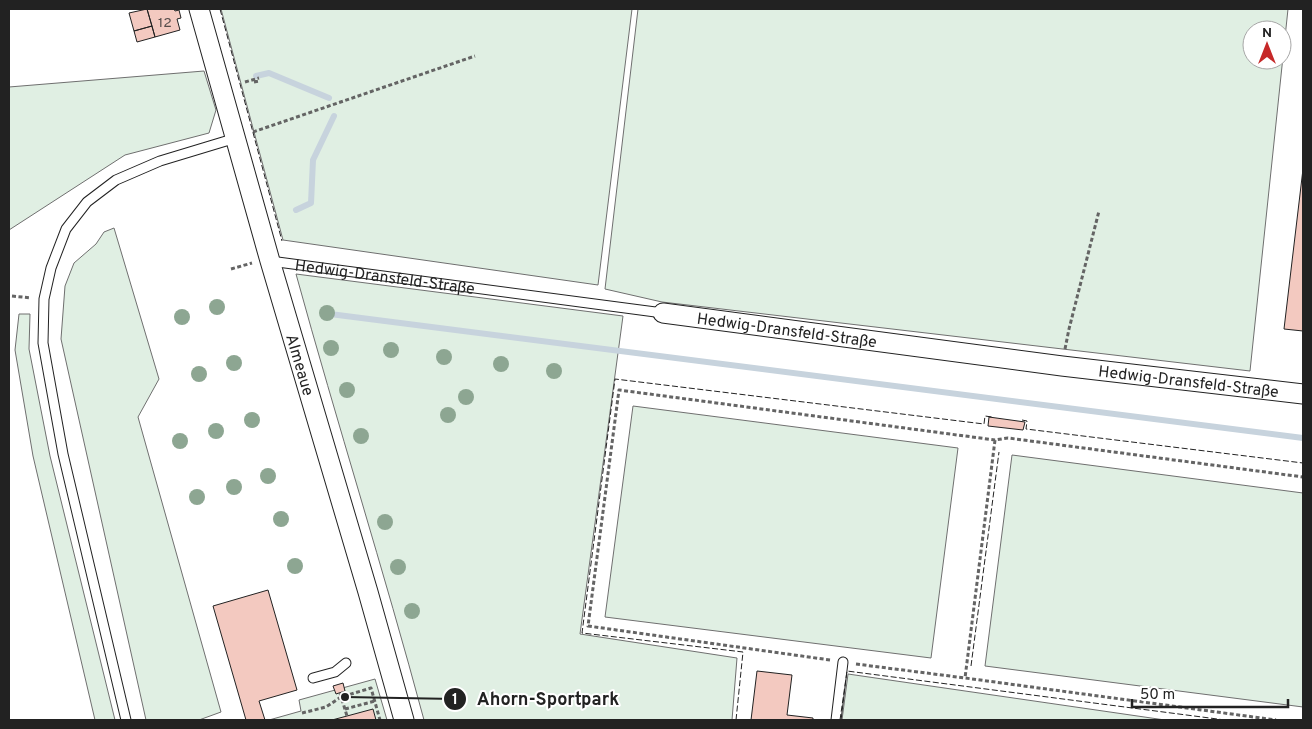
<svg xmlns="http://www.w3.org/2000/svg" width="1312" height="729" viewBox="0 0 1312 729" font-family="Overpass,sans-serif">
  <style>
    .green { fill: #e0efe3; stroke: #6f6f6f; fill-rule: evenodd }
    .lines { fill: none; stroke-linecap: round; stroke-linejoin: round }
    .stream { stroke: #c7d3dd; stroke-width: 6 }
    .building { fill: #f3c9c0; stroke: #222 }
    .lane-casing { stroke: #222; stroke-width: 11 }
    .street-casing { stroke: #222; stroke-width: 21 }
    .path { stroke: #646464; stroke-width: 3; stroke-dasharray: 4 2.5; stroke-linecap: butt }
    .lane { stroke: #fff; stroke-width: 9 }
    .street { stroke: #fff; stroke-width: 19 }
    .fence { stroke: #222; stroke-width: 1; stroke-dasharray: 6 2.5; stroke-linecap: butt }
    .tree { fill: #8da692 }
    .labels { text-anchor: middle; stroke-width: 4; stroke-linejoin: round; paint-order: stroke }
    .number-label { font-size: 14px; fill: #564c4a }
    .street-label { font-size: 16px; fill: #222; stroke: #fff }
    .leader { fill: none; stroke: #222; stroke-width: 2 }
    .callout-dot { fill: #222; stroke: #fff; stroke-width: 2 }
    .mark-label { font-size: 15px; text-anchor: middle; font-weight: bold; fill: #fff }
    .callout-label { font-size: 18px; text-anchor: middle; font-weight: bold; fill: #222; stroke: #fff; stroke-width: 4; stroke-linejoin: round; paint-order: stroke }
  </style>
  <rect width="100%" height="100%" fill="#fff"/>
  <!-- green -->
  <path class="green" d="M221,9H632L598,285L283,240Z
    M638,9H1288L1250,371L662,302L605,289ZM1252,30H1282V60H1252Z
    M204,71L216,110L209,133L125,155L9,230V87Z
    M114,228L159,379L138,417L221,712L199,720H146L61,339L65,286L74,263L96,244L104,232Z
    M296,274L623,316L580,634L737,658L732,720H424C384,571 337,423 296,274Z
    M19,314H30L29,349L50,456L115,720H95L33,456L15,350Z
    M633,406L958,448L931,658L605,617Z
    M1012,455L1303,493V707L985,666Z
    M848,674L1165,720H842Z
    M375,679L387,720H269L301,711L299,700Z"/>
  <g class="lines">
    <!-- stream -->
    <path class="stream" d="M256,76L269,73L329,98
      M296,210L311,203L313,160L334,116
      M330,314L1303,438"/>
  </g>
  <!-- building -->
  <path class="building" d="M147,9H174L175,11L179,10L181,18L177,19L180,30L155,37Z
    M147,9L152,26L134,31L129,13Z
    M152,26L155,37L137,42L134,31Z
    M1303,169V331L1284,329Z
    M989,417L1025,422L1023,430L988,426Z
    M268,590L297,690L259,701L265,720H246L213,606Z
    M757,671L792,675L787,715L813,718V720H751Z
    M343,683L345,691L336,694L333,686Z
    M373,709L376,720H332L347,716Z"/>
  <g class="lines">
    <!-- lane casing -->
    <g class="lane-casing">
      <g id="lane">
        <path id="s1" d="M270,261L663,313"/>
        <path d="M313,678L335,672L346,663"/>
        <path d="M126,720L63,454L43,343L44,299L51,268L66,229L87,202L116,180L160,161L236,138"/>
        <path d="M836,720L843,662"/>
      </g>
    </g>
    <!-- street casing -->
    <g class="street-casing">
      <g id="street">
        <path id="s2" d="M199,9L270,261L368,592L404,720"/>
        <path id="s3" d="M663,313L1062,366L1303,394"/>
      </g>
    </g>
    <!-- path -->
    <path class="path" d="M245,82L259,78
      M254,82L260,81
      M253,132L475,56
      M231,269L252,263
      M12,296L31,298
      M1065,349L1069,329L1099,211
      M995,440L965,678L1276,720
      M830,660L588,626L619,390L995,440L1008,438L1303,477
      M856,664L965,678
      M340,693L347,716
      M345,709L375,701
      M302,713L326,707L341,697L371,688L380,720"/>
    <!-- lane -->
    <use href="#lane" class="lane"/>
    <!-- street -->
    <use href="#street" class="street"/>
    <!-- fence -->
    <path class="fence" d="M220,9L282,241
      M1022,420L1027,421L1026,429L1303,463
      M971,666L999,452
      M736,720L743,652L582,633L615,379L984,424L985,416L992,417
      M840,720L847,671L1225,720"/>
  </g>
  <!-- trees -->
  <g class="tree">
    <circle cx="217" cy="307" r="8"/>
    <circle cx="327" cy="313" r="8"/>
    <circle cx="182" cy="317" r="8"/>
    <circle cx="331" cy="348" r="8"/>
    <circle cx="391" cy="350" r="8"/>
    <circle cx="444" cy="357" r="8"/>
    <circle cx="234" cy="363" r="8"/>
    <circle cx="501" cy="364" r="8"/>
    <circle cx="554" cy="371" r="8"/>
    <circle cx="199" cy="374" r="8"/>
    <circle cx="347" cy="390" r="8"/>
    <circle cx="466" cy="397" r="8"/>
    <circle cx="448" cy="415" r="8"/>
    <circle cx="252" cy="420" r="8"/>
    <circle cx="216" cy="431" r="8"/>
    <circle cx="361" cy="436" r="8"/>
    <circle cx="180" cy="441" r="8"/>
    <circle cx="268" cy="476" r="8"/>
    <circle cx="234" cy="487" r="8"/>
    <circle cx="197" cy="497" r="8"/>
    <circle cx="281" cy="519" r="8"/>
    <circle cx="385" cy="522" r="8"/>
    <circle cx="295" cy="566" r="8"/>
    <circle cx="398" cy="567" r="8"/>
    <circle cx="412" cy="611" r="8"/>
  </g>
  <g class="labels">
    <!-- number labels -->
    <g class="number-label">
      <text x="165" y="27">12</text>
    </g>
    <!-- street labels -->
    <g class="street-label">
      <text dy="6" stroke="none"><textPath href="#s1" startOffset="116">Hedwig-Dransfeld-Straße</textPath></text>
      <text dy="6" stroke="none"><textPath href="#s3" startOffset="125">Hedwig-Dransfeld-Straße</textPath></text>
      <text dy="6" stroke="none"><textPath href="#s2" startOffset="370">Almeaue</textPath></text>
      <text dy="6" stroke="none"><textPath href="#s3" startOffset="530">Hedwig-Dransfeld-Straße</textPath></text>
    </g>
  </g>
  <!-- callouts -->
  <path class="leader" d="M345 697L455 699"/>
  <g class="callout-dot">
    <circle cx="345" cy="697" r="5"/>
    <circle cx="455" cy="699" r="12"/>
  </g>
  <g class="mark-label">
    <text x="455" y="704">1</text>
  </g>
  <g class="callout-label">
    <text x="548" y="705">Ahorn-Sportpark</text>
  </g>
  <!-- border -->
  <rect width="1312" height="729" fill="none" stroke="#222222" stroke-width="20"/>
  <!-- north arrow -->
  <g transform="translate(1267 45)"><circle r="24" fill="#ffffff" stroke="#a7a7a7"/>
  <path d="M0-4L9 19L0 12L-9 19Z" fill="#c62828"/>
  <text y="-8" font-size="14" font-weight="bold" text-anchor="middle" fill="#222222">N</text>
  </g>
  <!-- scale -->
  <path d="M1132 699v8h156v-8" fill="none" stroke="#222222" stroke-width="2.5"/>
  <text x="1140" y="699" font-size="15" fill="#222222" stroke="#ffffff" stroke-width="4" paint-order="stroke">50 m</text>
</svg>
